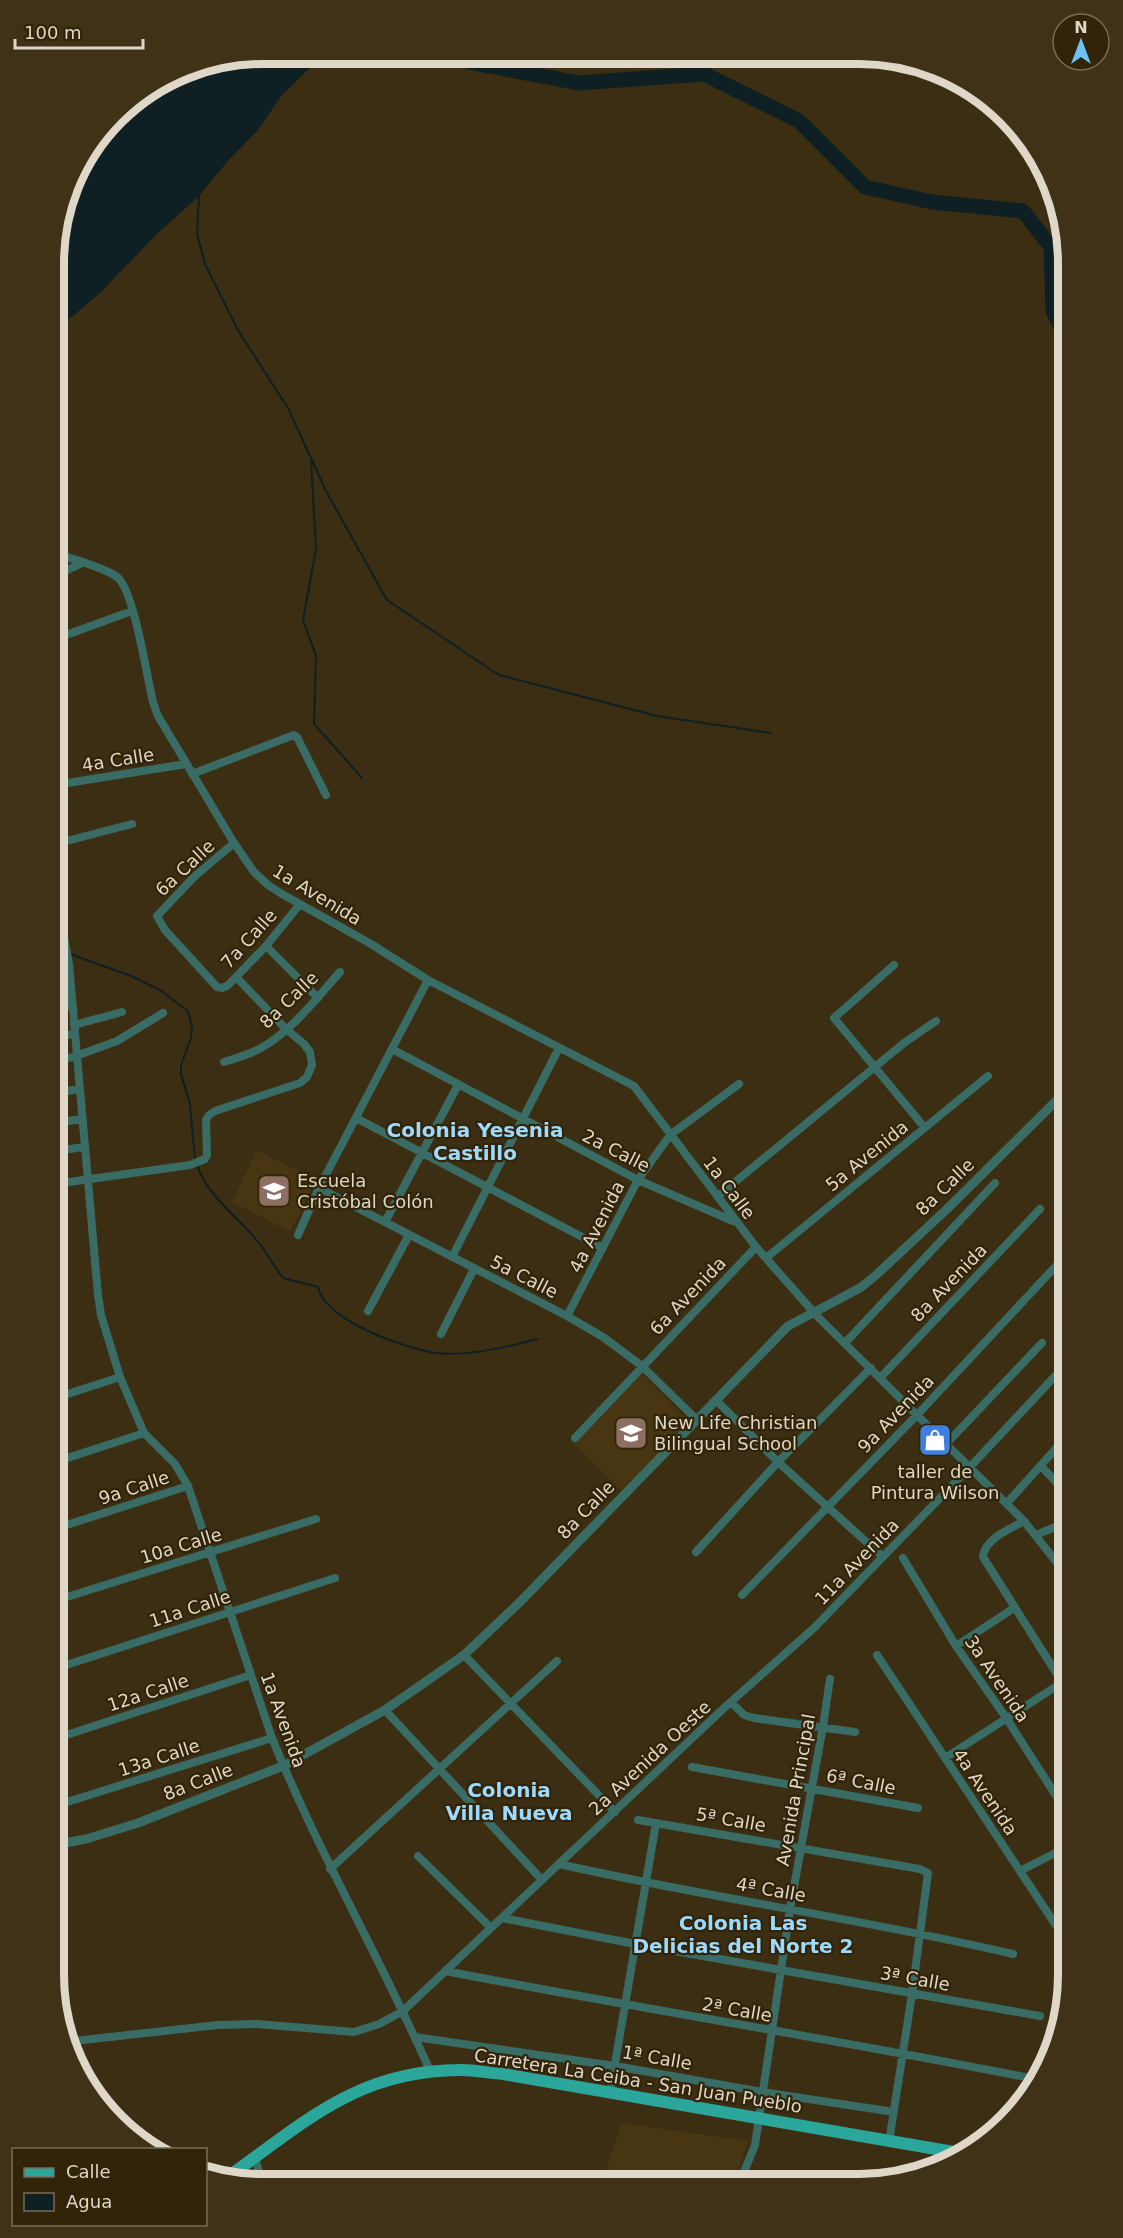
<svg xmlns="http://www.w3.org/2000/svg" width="1123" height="2238" viewBox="0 0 1123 2238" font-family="'DejaVu Sans',sans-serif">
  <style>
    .built { fill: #483613 }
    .water { fill: #0e2023 }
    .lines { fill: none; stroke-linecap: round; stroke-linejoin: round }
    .stream { stroke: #0e2023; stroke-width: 2 }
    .river { stroke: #0e2023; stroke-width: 15 }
    .minor { stroke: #3a6c66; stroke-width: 8 }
    .tertiary { stroke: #3a6c66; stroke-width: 9 }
    .primary { stroke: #2ba69a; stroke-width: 12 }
    .labels { text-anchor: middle; stroke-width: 4.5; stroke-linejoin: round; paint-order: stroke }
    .street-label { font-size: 18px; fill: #dfd7c7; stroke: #312408 }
    .poi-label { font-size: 18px; fill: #dfd7c7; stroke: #312408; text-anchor: start }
    .neighbourhood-label { font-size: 20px; font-weight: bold; fill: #9ed9fe; stroke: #312408 }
    .rim { fill: none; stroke: #dfd7c7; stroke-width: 8 }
  </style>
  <rect width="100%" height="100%" fill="#3c2e12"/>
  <!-- built -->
  <path class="built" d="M257,1150L316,1180L290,1232L232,1202Z
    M641,1373L690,1423L621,1490L573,1443Z
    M622,2123L749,2141L732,2184L601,2183Z"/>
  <!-- water -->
  <path class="water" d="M263,54H336L314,64L282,95L258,130L227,162L199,196L156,235L100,293L56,330V236L76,170L125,106L184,70Z"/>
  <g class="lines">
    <!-- stream -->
    <path class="stream" d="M199,196L197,234L205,264L239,332L288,408L327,493L387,600L499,675L657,716L771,733
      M311,460L316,549L303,620L316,656L314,724L362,778
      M55,948L65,952
      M70,954L131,976L160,990L188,1011L192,1026L191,1038L181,1065V1074L190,1104L195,1160
      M197,1165C208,1197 239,1218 259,1243C268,1254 274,1267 283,1278L318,1287C325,1321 406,1349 437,1353C467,1357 508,1347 537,1339"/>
    <!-- river -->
    <path class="river" d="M463,55L470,62L479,64L579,83L704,74L799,121L865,187L932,202L1023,211L1051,247L1053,311L1069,343"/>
    <!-- minor -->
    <path class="minor" d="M55,553C71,559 104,567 117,577C134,589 147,678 153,702L158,716L234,843L254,872L268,885L282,894L371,944L428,980L634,1086L756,1247L817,1316L1024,1521L1069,1578
      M55,576L82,563
      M55,639L132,611
      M192,774L294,735L297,737L326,795
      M55,785L186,764
      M234,843L195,876L157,916L165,930L217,987L222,988L227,986L236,977L266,946L300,904
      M55,844L132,824
      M55,888L69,964L98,1295L101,1315L120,1377L144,1433L175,1464L188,1486L272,1738C318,1852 381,1959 430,2071
      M266,946L318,998
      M894,965L834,1018L925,1128
      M55,979L70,976
      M55,1008L72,1005
      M74,1025L122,1012
      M55,1037L74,1034
      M392,1049L638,1180L733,1221
      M55,1062L76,1056L117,1041L163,1013
      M224,1062C236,1058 248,1055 259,1049C291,1032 316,999 340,972
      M55,1093L79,1089
      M356,1118L603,1248
      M55,1123L82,1119
      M55,1151L84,1147
      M55,1184L190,1165L205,1159L207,1155L206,1120L209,1115L215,1111L300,1083L307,1077L312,1065L310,1052L304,1044L286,1029L236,977
      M319,1188L567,1316L603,1337L642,1366L696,1419
      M718,1196L904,1043L936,1021
      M385,1222L458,1085
      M298,1235L319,1188L428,980
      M452,1257L559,1048
      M766,1258L988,1076
      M368,1311L409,1235
      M567,1316L638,1180L670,1135L739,1084
      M441,1334L474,1269
      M845,1343L995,1183
      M881,1377L1040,1209
      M55,1398L120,1377
      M716,1400L778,1462L883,1557
      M575,1438L756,1247
      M947,1443L1042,1343
      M55,1462L144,1433
      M1041,1466L1069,1496
      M1007,1503L1069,1434
      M1024,1521C1010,1529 984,1539 983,1557L1069,1693
      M54,1529L188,1486
      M1036,1535L1069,1521
      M696,1552L778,1462L871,1368
      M903,1558L956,1646L1007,1719L1069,1816
      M742,1595L918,1414L1069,1252
      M54,1601L316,1519
      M956,1646L1014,1608
      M464,1655L615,1812
      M877,1655L1069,1945
      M54,1669L335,1578
      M731,1702L744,1715L754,1718L855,1732
      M385,1710L542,1880
      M54,1739L251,1675
      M945,1758L1069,1678
      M692,1767L918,1808
      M54,1806L272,1738
      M638,1820L920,1869L928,1873L912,1994L889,2142
      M418,1856L491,1928
      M559,1864C710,1898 863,1919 1013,1954
      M330,1869L557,1661
      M1020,1871L1069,1846
      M502,1918L635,1944L1040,2016
      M445,1971C638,2008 832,2039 1025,2077
      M415,2037L615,2066L762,2092L894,2112
      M65,2042L218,2025L257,2024L354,2032L379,2024L403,2011L724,1708L814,1628L971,1466L1069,1361
      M610,2093L656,1823
      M255,2158L262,2182
      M739,2184L755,2145L790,1909L823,1726L830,1679"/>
    <!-- tertiary -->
    <path class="tertiary" d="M54,1845L86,1839L138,1823L283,1766L385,1710L464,1655L519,1603L788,1326L860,1288L875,1276L946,1210L1069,1088"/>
    <!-- primary -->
    <path class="primary" d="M225,2179C304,2123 357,2070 461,2070C475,2070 489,2073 503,2074L965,2154"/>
  </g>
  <!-- icons -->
  <defs>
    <g id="school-square" transform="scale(1.725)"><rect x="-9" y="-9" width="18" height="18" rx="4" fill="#8d6e63" stroke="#312408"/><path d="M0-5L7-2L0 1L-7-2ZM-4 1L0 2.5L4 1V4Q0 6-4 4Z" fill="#fff"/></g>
    <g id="shop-square" transform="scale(1.725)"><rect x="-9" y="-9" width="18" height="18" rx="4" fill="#3f7fe0" stroke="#312408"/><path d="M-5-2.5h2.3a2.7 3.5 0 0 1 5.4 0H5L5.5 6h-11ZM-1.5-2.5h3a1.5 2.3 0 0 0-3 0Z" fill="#fff"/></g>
  </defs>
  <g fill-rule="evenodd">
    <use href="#school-square" x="274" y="1191"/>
    <use href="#school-square" x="631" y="1433"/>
    <use href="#shop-square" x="935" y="1440"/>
  </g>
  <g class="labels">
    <!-- street labels -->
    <g class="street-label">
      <text transform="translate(118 760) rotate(-9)" y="6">4a Calle</text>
      <text transform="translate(185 868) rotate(-43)" y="6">6a Calle</text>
      <text transform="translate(317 895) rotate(31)" y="6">1a Avenida</text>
      <text transform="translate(249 939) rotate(-48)" y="6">7a Calle</text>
      <text transform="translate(289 1000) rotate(-44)" y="6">8a Calle</text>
      <text transform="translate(616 1151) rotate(27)" y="6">2a Calle</text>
      <text transform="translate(867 1156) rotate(-39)" y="6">5a Avenida</text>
      <text transform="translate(945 1187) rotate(-44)" y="6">8a Calle</text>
      <text transform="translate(729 1188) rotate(53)" y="6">1a Calle</text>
      <text transform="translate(597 1227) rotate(-63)" y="6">4a Avenida</text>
      <text transform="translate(524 1277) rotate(27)" y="6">5a Calle</text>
      <text transform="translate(949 1283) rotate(-46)" y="6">8a Avenida</text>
      <text transform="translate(688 1296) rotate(-46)" y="6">6a Avenida</text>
      <text transform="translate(896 1414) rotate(-46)" y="6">9a Avenida</text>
      <text transform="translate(134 1488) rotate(-18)" y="6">9a Calle</text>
      <text transform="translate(586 1510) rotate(-46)" y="6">8a Calle</text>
      <text transform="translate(181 1546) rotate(-17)" y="6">10a Calle</text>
      <text transform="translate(857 1562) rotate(-46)" y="6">11a Avenida</text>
      <text transform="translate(190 1609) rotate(-18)" y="6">11a Calle</text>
      <text transform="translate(997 1679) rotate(56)" y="6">3a Avenida</text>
      <text transform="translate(148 1693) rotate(-18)" y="6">12a Calle</text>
      <text transform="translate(283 1720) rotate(70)" y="6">1a Avenida</text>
      <text transform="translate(159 1758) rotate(-18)" y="6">13a Calle</text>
      <text transform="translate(650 1758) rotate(-43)" y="6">2a Avenida Oeste</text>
      <text transform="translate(198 1782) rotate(-21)" y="6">8a Calle</text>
      <text transform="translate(861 1782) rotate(11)" y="6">6ª Calle</text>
      <text transform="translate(796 1790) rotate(-80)" y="6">Avenida Principal</text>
      <text transform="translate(985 1792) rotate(56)" y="6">4a Avenida</text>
      <text transform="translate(731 1820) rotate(10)" y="6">5ª Calle</text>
      <text transform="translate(771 1890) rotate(10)" y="6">4ª Calle</text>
      <text transform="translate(915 1979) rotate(10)" y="6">3ª Calle</text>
      <text transform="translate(737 2010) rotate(10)" y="6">2ª Calle</text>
      <text transform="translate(657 2058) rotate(10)" y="6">1ª Calle</text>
      <text transform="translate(638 2081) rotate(9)" y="6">Carretera La Ceiba - San Juan Pueblo</text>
    </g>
    <!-- poi labels -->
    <g class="poi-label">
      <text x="297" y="1187">Escuela<tspan x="297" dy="21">Cristóbal Colón</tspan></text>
      <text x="654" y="1429">New Life Christian<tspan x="654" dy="21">Bilingual School</tspan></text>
      <text x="935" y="1478" text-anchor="middle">taller de<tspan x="935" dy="21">Pintura Wilson</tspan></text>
    </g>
    <!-- neighbourhood labels -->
    <g class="neighbourhood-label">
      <text x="475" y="1137">Colonia Yesenia<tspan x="475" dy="23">Castillo</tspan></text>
      <text x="509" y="1797">Colonia<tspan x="509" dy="23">Villa Nueva</tspan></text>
      <text x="743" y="1930">Colonia Las<tspan x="743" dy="23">Delicias del Norte 2</tspan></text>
    </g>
  </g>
  <!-- crop -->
  <path d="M0 0H1123V2238H0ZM263 64H859A199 199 0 0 1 1058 263V1975A199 199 0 0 1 859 2174H263A199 199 0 0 1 64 1975V263A199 199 0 0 1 263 64Z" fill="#3f3217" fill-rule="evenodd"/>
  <path class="rim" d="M263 64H859A199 199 0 0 1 1058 263V1975A199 199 0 0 1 859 2174H263A199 199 0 0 1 64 1975V263A199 199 0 0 1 263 64Z"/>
  <!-- legend -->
  <rect x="12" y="2148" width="195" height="78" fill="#312408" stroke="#776c54" stroke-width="1.5"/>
  <rect x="24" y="2168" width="30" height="9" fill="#2ba69a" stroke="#776c54" stroke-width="1.5"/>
  <text x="66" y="2178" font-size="18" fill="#dfd7c7">Calle</text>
  <rect x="24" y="2193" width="30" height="18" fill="#0e2023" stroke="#776c54" stroke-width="1.5"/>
  <text x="66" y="2208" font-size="18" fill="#dfd7c7">Agua</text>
  <!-- north arrow -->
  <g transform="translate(1081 42)"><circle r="28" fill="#312408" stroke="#776c54" stroke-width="1.5"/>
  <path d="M0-4.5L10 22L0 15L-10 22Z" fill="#6fc2f4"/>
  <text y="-9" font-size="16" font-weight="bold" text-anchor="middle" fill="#dfd7c7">N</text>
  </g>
  <!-- scale -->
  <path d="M15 39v9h128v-9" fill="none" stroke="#dfd7c7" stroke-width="3"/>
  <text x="24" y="39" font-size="18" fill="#dfd7c7" stroke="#312408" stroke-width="4.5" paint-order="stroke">100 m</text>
</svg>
